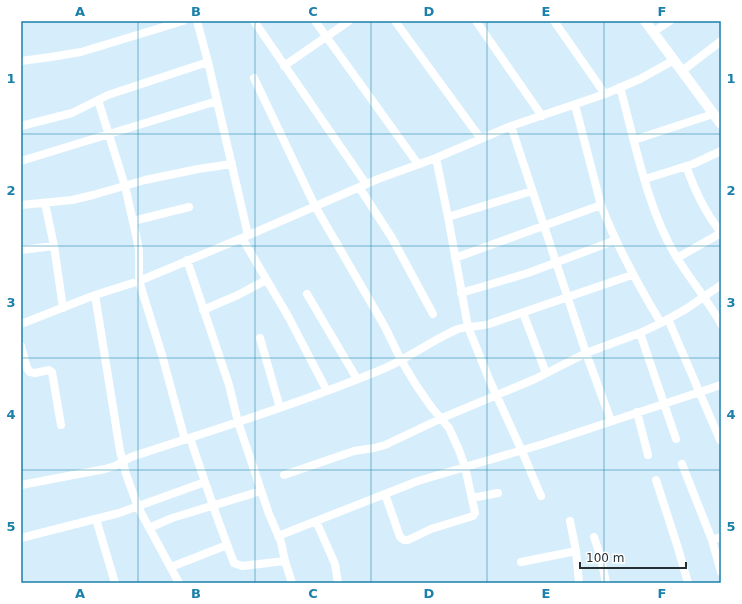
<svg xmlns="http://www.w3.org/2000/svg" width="742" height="604" viewBox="0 0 742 604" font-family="'DejaVu Sans',sans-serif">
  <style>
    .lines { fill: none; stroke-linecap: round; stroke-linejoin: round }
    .minor { stroke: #fff; stroke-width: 8 }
    .major { stroke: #fff; stroke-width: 10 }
    .grid { fill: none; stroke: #1b80aa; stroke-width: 1; stroke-opacity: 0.55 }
    .neatline { fill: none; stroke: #1b80aa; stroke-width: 1.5 }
    .grid-label { font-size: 13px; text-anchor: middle; font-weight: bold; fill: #1b80aa }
  </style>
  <rect width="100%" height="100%" fill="#d6eefb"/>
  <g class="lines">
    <!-- minor -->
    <path class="minor" d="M197,21L208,62L248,235
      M254,21L366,184
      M315,21L418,164
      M395,21L481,139
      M476,21L542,116
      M554,21L605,94
      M653,32L670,21
      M21,61L51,57L81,52L183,21
      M284,66L349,21
      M682,71L721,41
      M254,78L315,206L385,327L401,360L416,385L432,408L449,428L459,450L465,467L475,513L473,516L431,529L408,540H404L400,537L385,494
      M620,87C635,142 647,209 677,258C691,280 708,301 721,324
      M98,100L125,186L136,235L139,250V281L162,355L185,440
      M575,105L601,205C617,247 638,285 661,323
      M21,126L72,113L108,95L208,62
      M511,126L586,353L611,421
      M634,140L713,114
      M436,158L448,217L468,327L489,379L521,449L541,496
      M21,161L217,101
      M686,166C696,193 704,210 721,233
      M645,179L693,164L721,151
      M359,187L392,238L433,314
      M45,203L54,246L63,308
      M21,205L72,200L93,195L145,180L198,169L232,164
      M448,217L532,191
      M133,221L189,207
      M242,238L288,316L327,391
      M21,250L54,246
      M455,258L601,205
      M677,258L721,233
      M187,260L229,385L238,422L269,514L281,542L285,561L292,583
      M461,293L528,273L616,240
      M307,294L357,379
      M95,295L120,451L126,474L138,507L179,583
      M203,310L238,295L266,280
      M523,313L546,373
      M668,319L720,440
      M21,324L95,295L139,281L242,238L378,179L436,158L511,126L605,94L640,79L674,60
      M640,333L676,439
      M260,338L280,408
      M21,346L27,368L30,372L35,373L49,370L52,372L61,425
      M637,412L648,455
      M190,438L218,520L234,563L242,566L285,561
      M682,464L712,540L721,572
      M284,475L354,451L374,448L385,445L442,418L535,379L586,353L640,333L661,323L686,309L721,285
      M656,480L678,548L688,583
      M21,485L105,469L115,466L131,457C216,429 301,403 383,369C409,358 432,340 458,329C468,326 479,327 489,324L632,275
      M472,498L498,493
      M96,519L115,583
      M316,521L335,564L338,583
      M570,521L576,551L579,583
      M149,528L172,518L261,491
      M278,536L418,481L543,444L721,385
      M594,537L601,558L606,583
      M21,538L119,513L205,482
      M712,540L721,537
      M521,562L576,551
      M171,567L227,545"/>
    <!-- major -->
    <path class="major" d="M645,21L721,124"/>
  </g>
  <!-- grid -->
  <path class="grid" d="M138,21V583M255,21V583M371,21V583M487,21V583M604,21V583M21,134H721M21,246H721M21,358H721M21,470H721"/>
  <!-- border -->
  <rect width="742" height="604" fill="none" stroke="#ffffff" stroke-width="44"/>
  <!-- scale -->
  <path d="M580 562v6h106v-6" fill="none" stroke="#252e33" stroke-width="2"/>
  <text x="586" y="562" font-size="12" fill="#252e33" stroke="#ffffff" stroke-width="3" paint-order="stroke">100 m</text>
  <rect x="22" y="22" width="698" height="560" class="neatline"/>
  <g class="grid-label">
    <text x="80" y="16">A</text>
    <text x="196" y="16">B</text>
    <text x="313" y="16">C</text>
    <text x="429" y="16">D</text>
    <text x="546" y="16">E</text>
    <text x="662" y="16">F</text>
    <text x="11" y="83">1</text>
    <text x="731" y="83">1</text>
    <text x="11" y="195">2</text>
    <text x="731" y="195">2</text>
    <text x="11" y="307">3</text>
    <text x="731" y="307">3</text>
    <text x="11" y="419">4</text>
    <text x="731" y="419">4</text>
    <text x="11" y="531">5</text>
    <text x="731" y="531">5</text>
    <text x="80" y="598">A</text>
    <text x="196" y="598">B</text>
    <text x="313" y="598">C</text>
    <text x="429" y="598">D</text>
    <text x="546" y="598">E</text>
    <text x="662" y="598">F</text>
  </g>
</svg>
